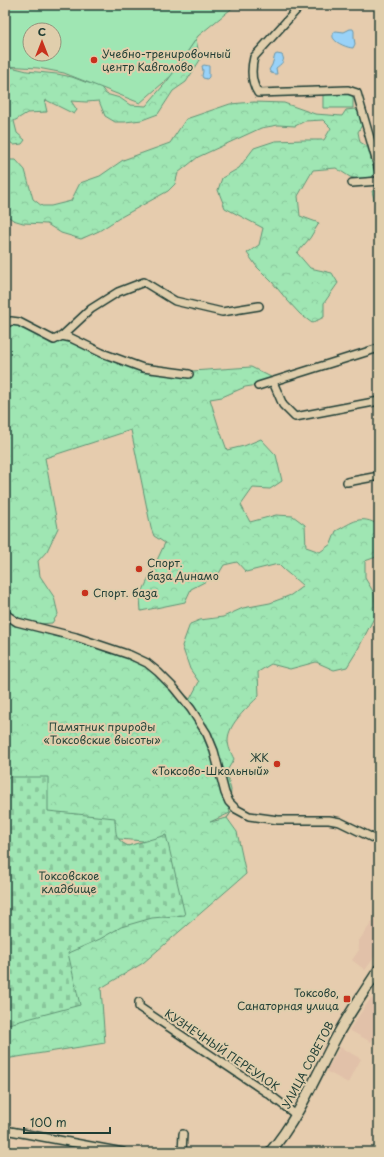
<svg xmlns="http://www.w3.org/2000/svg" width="384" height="1157" viewBox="0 0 384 1157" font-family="'Playpen Sans',sans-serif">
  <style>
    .built { fill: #e1c1a9 }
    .forest { fill: url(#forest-crowns); stroke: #5f9274; fill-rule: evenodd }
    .cemetery { fill: url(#cemetery-stones); stroke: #5f9274 }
    .pitch { fill: #9fe6b3; stroke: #5f9274; fill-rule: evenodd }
    .water { fill: #99d2f8; stroke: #6896aa }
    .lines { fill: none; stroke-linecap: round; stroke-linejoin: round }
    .minor-casing { stroke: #1f3d34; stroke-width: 10 }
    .major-casing { stroke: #1f3d34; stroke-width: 12 }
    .minor { stroke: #e0ceac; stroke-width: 7 }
    .major { stroke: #e0ceac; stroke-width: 9 }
    .poi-dot { fill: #c8321e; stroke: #e0ceac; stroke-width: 1.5 }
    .labels { text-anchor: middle; stroke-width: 4; stroke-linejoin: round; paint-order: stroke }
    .poi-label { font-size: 11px; fill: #1f3d34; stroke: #e0ceac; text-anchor: start }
    .park-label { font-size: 11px; fill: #25453a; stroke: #e0ceac }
    .street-label { font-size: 11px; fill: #1f3d34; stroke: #e0ceac }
  </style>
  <defs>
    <pattern id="forest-crowns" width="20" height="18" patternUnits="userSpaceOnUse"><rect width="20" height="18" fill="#9fe6b3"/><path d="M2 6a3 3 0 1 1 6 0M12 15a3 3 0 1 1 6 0" fill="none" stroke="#88c69b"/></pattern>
    <pattern id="cemetery-stones" width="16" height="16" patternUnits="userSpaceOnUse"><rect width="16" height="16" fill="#9fe6b3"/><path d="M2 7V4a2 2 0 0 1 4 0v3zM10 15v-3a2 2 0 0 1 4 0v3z" fill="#88c69b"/></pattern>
  </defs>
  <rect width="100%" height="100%" fill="#e6ccae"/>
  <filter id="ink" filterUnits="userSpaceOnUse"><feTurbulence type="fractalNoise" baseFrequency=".025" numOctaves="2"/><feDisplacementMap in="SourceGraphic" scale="8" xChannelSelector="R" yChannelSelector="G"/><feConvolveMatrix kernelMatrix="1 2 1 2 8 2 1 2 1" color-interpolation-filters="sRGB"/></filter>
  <g filter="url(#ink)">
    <!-- built -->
    <path class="built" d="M379,912V951L365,970L352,960L359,950L358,942Z
      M379,993V1030L371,1042L349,1030L371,998L373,1000Z
      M340,1047L361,1059L348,1083L326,1071Z
      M224,1143L241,1152H219Z"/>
    <!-- forest -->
    <path class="forest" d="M196,39L200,60L186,82L173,91L158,114L142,120L125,122H115L105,116L99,101L86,102L71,101L77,110L74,114L46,100L45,103L47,112L27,113L14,121L17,133L25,140L22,144L14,145L7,140L5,129V76L11,67L27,71L57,74L72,77L85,82L100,86L106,94L120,98L130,105L146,106L168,80Z
      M254,102L284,103L315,114L342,116L346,110L355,109L359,113L362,125L358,132L360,142L368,147L375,174L367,182L350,177L336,168L313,170L298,196L300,216L319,223L310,238L297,253L310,268L332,273L338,283L324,303V317L312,323L300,314L287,300L272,282L257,267L247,253L259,245L263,228L225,208L218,190L222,178L239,168L254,148L275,141L304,140H324L331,128L323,120L305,121L295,126L278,125L261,128L198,157L178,173L175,184L168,191L121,217L99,231L81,239L61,233L47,224L23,223L13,220L5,214V160H16L25,170L33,199L42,206H51L71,201L80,183L100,176L123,160L170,143L186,119L230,104Z
      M11,322C27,326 38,334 51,344L63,338L72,341L102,355L143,370L161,373L189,375L192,371L251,367L277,380L258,385L245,387L222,397L210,399L219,428L227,450L244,446L261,439L276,455L282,481L270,489L253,488L241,505L250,522L276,515L293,516L305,525L306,547L320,552L331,544L336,531C353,522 360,514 379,525V556L365,561V578L374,593L376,614L357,651L347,667L334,670L316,662L290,669L271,664L258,672L259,696C248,707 228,724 228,740C228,747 231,753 234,759L228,769V779L231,790L230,800L235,807L227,818L237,832L246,874L143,963L101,988L105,1043L5,1059V326ZM131,430L151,528L154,536L165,543L140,597L141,611L185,602L191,589L218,575L224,565L237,562L246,572L278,564C286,573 295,578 303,586L291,595L270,603L243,608L223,617L200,620L190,624L182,646L190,669L199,682L190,699L144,661L89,643L37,629L15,625L9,616L39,624L52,623L58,614L54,597L40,576L38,561L47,551L58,528L45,458ZM222,780L227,794L229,800L235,807L227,818L210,822L230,813ZM119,839L143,841V842L128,846L120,842Z"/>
    <!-- cemetery -->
    <path class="cemetery" d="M379,189V202L375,203L372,191Z
      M5,777H48V811L115,818C116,833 114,839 128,846L166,835L185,915L152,918L121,927L100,939L68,953L80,1005L5,1025Z"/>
    <!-- pitch -->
    <path class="pitch" d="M5,5H236L198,36L171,76L140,103L64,73L38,68L5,66ZM30,30H54V54H30Z
      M323,94H353V108H323Z"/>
    <!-- water -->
    <path class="water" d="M350,29H353L354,31V38L355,44L353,48C348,48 336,43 334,39C332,37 333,34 334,32L336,31L344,32Z
      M277,54L282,55C286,61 281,64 276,68L277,74H275L271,73L269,70L272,65L275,55Z
      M204,65L209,66V77L207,79L203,78L202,76L203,71L202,66Z"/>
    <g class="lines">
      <!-- minor casing -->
      <g class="minor-casing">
        <path id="minor" d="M301,5L254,57C251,69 251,82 258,93L348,90L357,93L379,170
          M352,183L379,181
          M5,324L11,321L19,322L54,340L62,336
          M189,374L143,368L102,353L71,338L62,336L91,309L118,292L144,282L175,301L222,312L259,306
          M273,382L283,405L295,417L379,401
          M258,386L379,348
          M347,482L379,476
          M5,612L8,616L17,622L76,637L130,655L147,663L158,672L174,688L191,709L207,734L214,751L225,793L229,802L236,809L249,816L278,820H329L340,822L379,841
          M139,1002V1007L269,1094L296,1115
          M5,1130L123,1152
          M182,1152L183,1134"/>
      </g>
      <!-- major casing -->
      <g class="major-casing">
        <path id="major" d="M270,1152C299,1118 316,1075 337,1036C349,1013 365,991 379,969"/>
      </g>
      <!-- minor -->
      <use href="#minor" class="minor"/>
      <!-- major -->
      <use href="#major" class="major"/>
    </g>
  </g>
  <!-- markers -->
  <g class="poi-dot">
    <circle cx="94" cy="60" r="4"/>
    <circle cx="139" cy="569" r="4"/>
    <circle cx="85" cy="593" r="4"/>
    <circle cx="277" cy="764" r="4"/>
    <rect x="343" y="995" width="8" height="8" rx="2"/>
  </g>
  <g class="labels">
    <!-- poi labels -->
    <g class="poi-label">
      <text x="102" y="58">Учебно-тренировочный<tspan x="102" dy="13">центр Кавголово</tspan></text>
      <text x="147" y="567">Спорт.<tspan x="147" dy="13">база Динамо</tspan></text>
      <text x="93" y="597">Спорт. база</text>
      <text x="269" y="762" text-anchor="end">ЖК<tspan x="269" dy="13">«Токсово-Школьный»</tspan></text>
      <text x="339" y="997" text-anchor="end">Токсово,<tspan x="339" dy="13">Санаторная улица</tspan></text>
    </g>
    <!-- park labels -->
    <g class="park-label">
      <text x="102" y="731">Памятник природы<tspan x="102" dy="13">«Токсовские высоты»</tspan></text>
      <text x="69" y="880">Токсовское<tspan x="69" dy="13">кладбище</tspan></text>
    </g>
    <!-- street labels -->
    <g class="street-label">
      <text transform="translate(222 1050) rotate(34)" y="4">КУЗНЕЧНЫЙ ПЕРЕУЛОК</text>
      <text transform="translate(308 1065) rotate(-62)" y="4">УЛИЦА СОВЕТОВ</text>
    </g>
  </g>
  <!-- margin -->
  <rect width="384" height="1157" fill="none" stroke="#e0ceac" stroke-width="20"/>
  <rect x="10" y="10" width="364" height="1137" fill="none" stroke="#1f3d34" stroke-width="1.5" filter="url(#ink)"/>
  <!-- north arrow -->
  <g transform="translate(42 42)"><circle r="19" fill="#e0ceac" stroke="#93947c"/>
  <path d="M0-3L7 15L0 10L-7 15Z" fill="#c8321e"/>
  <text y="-6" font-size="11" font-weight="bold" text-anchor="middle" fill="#1f3d34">С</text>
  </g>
  <!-- scale -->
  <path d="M24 1127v6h86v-6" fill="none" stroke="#1f3d34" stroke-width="2"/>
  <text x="30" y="1127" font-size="12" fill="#1f3d34" stroke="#e0ceac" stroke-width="3" paint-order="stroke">100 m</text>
</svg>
